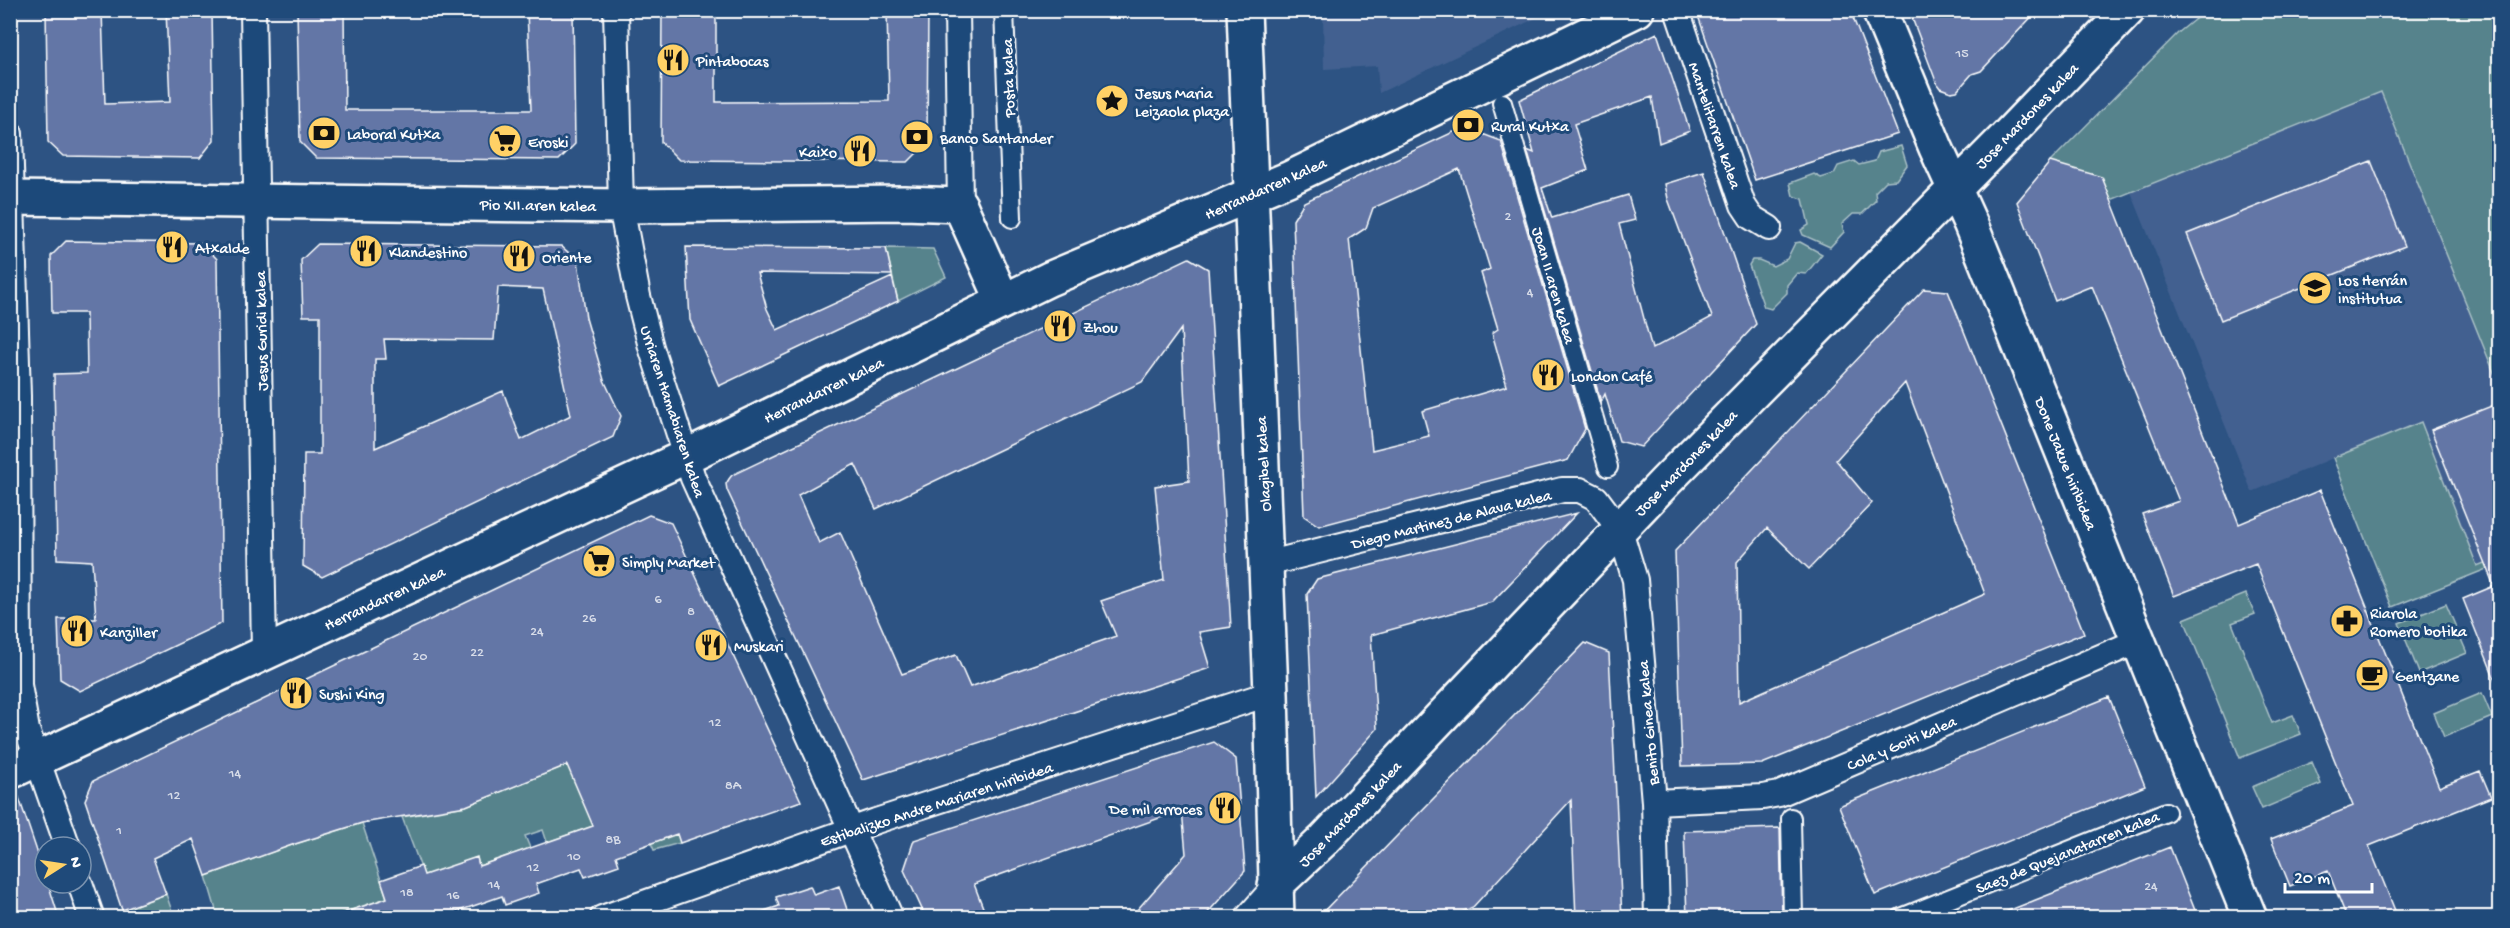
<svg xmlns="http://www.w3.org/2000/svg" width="2510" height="928" viewBox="0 0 2510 928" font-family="'Gochi Hand',sans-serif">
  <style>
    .built { fill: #426190 }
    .green { fill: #56838c; stroke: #aac1c6; stroke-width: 1.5 }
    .building { fill: #6476a6; stroke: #fff; stroke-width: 1.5; fill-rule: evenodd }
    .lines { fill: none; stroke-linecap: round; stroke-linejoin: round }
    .pedestrian-casing { stroke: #fff; stroke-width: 22 }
    .minor-casing { stroke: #fff; stroke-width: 28 }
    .secondary-casing { stroke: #fff; stroke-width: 38 }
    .primary-casing { stroke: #fff; stroke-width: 38 }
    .pedestrian { stroke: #1f4a7a; stroke-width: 18 }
    .minor { stroke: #1f4a7a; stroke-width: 24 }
    .secondary { stroke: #1f4a7a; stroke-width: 33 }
    .primary { stroke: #1f4a7a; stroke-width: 33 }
    .labels { text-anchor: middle; stroke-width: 6; stroke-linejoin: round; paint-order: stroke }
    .number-label { font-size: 14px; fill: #d8dde9 }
    .poi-label { font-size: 16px; fill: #fff; stroke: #1f4a7a; text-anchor: start }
    .street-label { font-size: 16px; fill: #fff; stroke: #1f4a7a }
  </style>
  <rect width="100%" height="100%" fill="#2d5383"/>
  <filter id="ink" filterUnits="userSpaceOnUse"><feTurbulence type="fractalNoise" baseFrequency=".0167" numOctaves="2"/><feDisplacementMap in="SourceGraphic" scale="12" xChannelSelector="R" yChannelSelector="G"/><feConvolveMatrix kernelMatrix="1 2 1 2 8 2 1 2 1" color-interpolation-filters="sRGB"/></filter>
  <g filter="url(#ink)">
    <!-- built -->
    <path class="built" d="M1323,11V10L1551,11L1379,93L1377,66L1324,69Z
      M2381,91L2499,385V557L2390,601L2333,458L2252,492L2131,192Z"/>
    <!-- green -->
    <path class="green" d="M2205,11H2499V385L2381,92L2111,200L2050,162L2178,33Z
      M1901,146L1907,165L1896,180L1886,181L1875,192L1876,200L1862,214H1853L1842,224L1844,232L1830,247L1803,235L1801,230L1809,225L1803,199L1793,196L1790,183L1814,174L1821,178L1834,174L1838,166L1854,161L1859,165L1875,161L1879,152Z
      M1800,242L1822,254L1806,274L1797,273L1787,285V293L1771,309L1764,307L1749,265L1752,260H1759L1773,266L1787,259L1795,243Z
      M886,248L933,249L946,277L898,301Z
      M2421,422L2477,566L2499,557V564L2392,607L2333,458Z
      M2246,594L2255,614L2232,623L2272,723L2293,715L2301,734L2240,758L2184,619Z
      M2446,604L2467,653L2419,673L2399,623Z
      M2482,693L2492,717L2444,737L2434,713Z
      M2312,762L2321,784L2262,809L2252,787Z
      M567,765L673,776L680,843L654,850L651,843L640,847L628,814L547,842L543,830L525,836L530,848L479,866L477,858L427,884L402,817L466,806Z
      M362,823L387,898L330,917H218L206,876L292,845Z
      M166,894L174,917H125L122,910Z"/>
    <!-- building -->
    <path class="building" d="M46,10H102L105,104L170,102L166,10H212L214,140L200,158L63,156L48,142Z
      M297,10H344L345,110H531L527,10H573L575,144L559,160L316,158L300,142Z
      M662,10H716V102L889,101L887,10H928L927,143L908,162L679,160L661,142Z
      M1696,10H1850L1898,134L1755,180Z
      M1909,10H2038L1981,71L1972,74L1957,91L1951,92L1940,88L1937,84Z
      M1657,33L1690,131L1659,143L1652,97L1574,124L1588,170L1542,188L1552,218L1628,195L1635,220L1619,224L1652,349L1712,317L1668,199L1665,184L1704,172L1756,324L1641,447L1619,441L1605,394L1601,402L1527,150L1534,153L1519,100Z
      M1464,127L1501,141L1585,429L1568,460L1319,526L1304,516L1293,220L1304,202ZM1459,169L1490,269L1481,273L1498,329L1492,333L1507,386L1422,411L1429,436L1372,450L1349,239L1366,228L1373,208Z
      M2371,161L2405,246L2221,320L2187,234Z
      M2050,162L2102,177L2239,524L2320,490L2439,787L2480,771L2491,797L2369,846L2398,918H2347L2328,871L2290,886L2271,839L2353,806L2256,564L2174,596L2142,514L2179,501L2092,286L2055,301L2017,202Z
      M66,241L202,243L217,259L222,623L80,691L60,679L58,619H96L92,561L57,559L54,374L87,373L86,313H52L51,256Z
      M318,244L561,246L578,261L586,318L604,380L621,416L613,437L322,577L303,566L304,454H320V316H303L301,260ZM498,287L543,289L571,415L521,440L503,391L375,448V359H386L384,339L494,340Z
      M686,247L886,248L892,275L757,273L767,309L777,330L892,277L898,301L719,386L690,320Z
      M1189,258L1208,269L1231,627L1199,632L1210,668L863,780L727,490L726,484L729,479L732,475ZM1181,329L1189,481L1155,486L1164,580L1101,601L1116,636L970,687L956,655L902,674L840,532L819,543L798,495L855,464L876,509L1142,382Z
      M1924,289L1948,291L2084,633L1762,764L1682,766L1675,551ZM1905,383L1985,594L1739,702L1737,562L1767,528L1809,569L1872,503L1836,460Z
      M2499,403V687H2498L2463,599L2494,586L2431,430Z
      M1577,513L1492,602L1371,635L1377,729L1316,797L1307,594L1317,579Z
      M649,515L671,523L801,801L680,843L677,834L616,856L619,865L585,877L581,868L536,884L539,893L505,905L502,896L456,912L458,918H341L340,914L387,898L381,880L421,866L424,875L477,857L479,866L593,826L567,765L466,806L362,823L292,845L206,876L193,839L153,858L166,894L122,910L85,800L93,781Z
      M1585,643L1609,653L1622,918H1576L1571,800L1473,907L1448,918H1317Z
      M2109,697L2145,786L1875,895L1839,806Z
      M1214,742L1236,759L1245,871L1203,918H1130L1186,854L1182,810L974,884L987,918H926L904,870L914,840Z
      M16,789L45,875V883H48L59,918H10V790Z
      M1780,828L1782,918H1687L1684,831Z
      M2170,847L2198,918H1995V916Z
      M810,886L814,895L839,886L850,918H758V913L779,906L776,897Z"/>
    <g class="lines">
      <!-- pedestrian casing -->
      <g class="pedestrian-casing">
        <path id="pedestrian" d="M1004,10L1012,218
          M1502,103L1608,467
          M1791,818L1793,918
          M1901,918L2166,812"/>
      </g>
      <!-- minor casing -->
      <g class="minor-casing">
        <path id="minor" d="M253,10L264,652
          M616,10L621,206L638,296L651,347L693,478L891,918
          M957,10L960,205
          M1677,10L1743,205L1751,217L1769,228
          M10,134L18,396L19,685L27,730L68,847
          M1266,564L1562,490H1580L1596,498L1620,530L1635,580L1654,802L1657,918
          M1654,802L1763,797L1779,794L2138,641
          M80,883L92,918
          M602,918L876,821L1271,693
          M1247,918L1275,886"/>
      </g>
      <!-- secondary casing -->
      <g class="secondary-casing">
        <path id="secondary" d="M1244,10L1271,693L1277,918
          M1879,10L1936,148L1971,225L2250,918
          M1275,886L1325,839L1665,482L2004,139L2128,10"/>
      </g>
      <!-- primary casing -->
      <g class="primary-casing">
        <path id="primary" d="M10,198L621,206L904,203L960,205L1003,301
          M10,772L687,456L1049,279L1288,179L1637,10"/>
      </g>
      <!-- pedestrian -->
      <use href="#pedestrian" class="pedestrian"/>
      <!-- minor -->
      <use href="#minor" class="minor"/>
      <!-- secondary -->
      <use href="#secondary" class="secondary"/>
      <!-- primary -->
      <use href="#primary" class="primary"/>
    </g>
  </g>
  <!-- icons -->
  <defs>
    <g id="restaurant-disc" transform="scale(1.725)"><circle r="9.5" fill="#ffd166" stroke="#1f4a7a"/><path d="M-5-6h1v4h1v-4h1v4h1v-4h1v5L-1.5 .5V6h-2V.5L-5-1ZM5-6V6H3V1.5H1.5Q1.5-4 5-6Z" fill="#111"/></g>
    <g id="sight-disc" transform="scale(1.725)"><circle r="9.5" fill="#ffd166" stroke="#1f4a7a"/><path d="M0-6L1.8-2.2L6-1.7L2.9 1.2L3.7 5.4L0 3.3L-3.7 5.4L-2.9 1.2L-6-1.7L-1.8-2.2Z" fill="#111"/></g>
    <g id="bank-disc" transform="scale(1.725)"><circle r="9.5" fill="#ffd166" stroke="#1f4a7a"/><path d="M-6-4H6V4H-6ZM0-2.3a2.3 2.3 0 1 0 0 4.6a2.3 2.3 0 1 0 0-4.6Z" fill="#111"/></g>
    <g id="supermarket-disc" transform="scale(1.725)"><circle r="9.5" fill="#ffd166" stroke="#1f4a7a"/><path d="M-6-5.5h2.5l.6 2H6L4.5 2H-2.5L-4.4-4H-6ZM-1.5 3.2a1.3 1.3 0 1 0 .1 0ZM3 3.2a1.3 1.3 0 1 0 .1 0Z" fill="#111"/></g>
    <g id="school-disc" transform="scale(1.725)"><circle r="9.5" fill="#ffd166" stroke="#1f4a7a"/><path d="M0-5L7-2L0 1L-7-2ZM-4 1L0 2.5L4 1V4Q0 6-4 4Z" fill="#111"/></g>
    <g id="pharmacy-disc" transform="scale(1.725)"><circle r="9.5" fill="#ffd166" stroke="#1f4a7a"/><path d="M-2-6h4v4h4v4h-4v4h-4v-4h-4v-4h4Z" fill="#111"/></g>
    <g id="cafe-disc" transform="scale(1.725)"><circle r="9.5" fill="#ffd166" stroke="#1f4a7a"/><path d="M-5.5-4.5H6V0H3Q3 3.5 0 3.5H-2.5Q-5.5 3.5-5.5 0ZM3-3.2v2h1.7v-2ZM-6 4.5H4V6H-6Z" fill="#111"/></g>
  </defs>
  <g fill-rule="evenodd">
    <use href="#restaurant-disc" x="673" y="60"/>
    <use href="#sight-disc" x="1112" y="101"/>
    <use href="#bank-disc" x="1468" y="125"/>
    <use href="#bank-disc" x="324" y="133"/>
    <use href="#bank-disc" x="917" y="137"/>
    <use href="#supermarket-disc" x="505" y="141"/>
    <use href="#restaurant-disc" x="860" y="151"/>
    <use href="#restaurant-disc" x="172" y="247"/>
    <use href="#restaurant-disc" x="366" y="251"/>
    <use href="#restaurant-disc" x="519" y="256"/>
    <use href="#school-disc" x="2315" y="288"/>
    <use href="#restaurant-disc" x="1060" y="326"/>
    <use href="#restaurant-disc" x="1548" y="375"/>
    <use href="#supermarket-disc" x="599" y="561"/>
    <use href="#pharmacy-disc" x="2347" y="621"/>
    <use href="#restaurant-disc" x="77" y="631"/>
    <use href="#restaurant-disc" x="711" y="645"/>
    <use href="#cafe-disc" x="2372" y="675"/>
    <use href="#restaurant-disc" x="296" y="693"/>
    <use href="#restaurant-disc" x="1225" y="808"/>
  </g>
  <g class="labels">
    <!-- number labels -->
    <g class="number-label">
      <text x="1962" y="57">15</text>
      <text x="1508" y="220">2</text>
      <text x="1530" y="296">4</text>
      <text x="658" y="603">6</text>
      <text x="691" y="615">8</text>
      <text x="589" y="622">26</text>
      <text x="537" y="635">24</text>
      <text x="477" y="656">22</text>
      <text x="420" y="660">20</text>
      <text x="715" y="726">12</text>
      <text x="235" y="777">14</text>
      <text x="733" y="789">8A</text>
      <text x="174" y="799">12</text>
      <text x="119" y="834">1</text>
      <text x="613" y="843">8B</text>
      <text x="574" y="860">10</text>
      <text x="533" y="871">12</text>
      <text x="494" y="888">14</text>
      <text x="2151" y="890">24</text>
      <text x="407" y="896">18</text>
      <text x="453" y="899">16</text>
    </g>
    <!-- poi labels -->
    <g class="poi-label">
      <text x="696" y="66">Pintabocas</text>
      <text x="1135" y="98">Jesus Maria<tspan x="1135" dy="18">Leizaola plaza</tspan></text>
      <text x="1491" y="131">Rural Kutxa</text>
      <text x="347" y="139">Laboral Kutxa</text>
      <text x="940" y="143">Banco Santander</text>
      <text x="528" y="147">Eroski</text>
      <text x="837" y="157" text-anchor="end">Kaixo</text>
      <text x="195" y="253">Atxalde</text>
      <text x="389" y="257">Klandestino</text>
      <text x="542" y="262">Oriente</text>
      <text x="2338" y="285">Los Herrán<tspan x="2338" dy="18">institutua</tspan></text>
      <text x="1083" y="332">Zhou</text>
      <text x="1571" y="381">London Café</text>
      <text x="622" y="567">Simply Market</text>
      <text x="2370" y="618">Riarola<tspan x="2370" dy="18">Romero botika</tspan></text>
      <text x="100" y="637">Kanziller</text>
      <text x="734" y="651">Muskari</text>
      <text x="2395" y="681">Gentzane</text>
      <text x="319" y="699">Sushi King</text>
      <text x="1202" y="814" text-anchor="end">De mil arroces</text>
    </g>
    <!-- street labels -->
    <g class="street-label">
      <text transform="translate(1007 78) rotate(-92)" y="6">Posta kalea</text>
      <text transform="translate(2026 115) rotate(-46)" y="6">Jose Mardones kalea</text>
      <text transform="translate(1716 125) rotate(71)" y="6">Mantelitarren kalea</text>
      <text transform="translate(1265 187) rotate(-24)" y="6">Herrandarren kalea</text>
      <text transform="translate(538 204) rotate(1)" y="6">Pio XII.aren kalea</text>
      <text transform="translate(1555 285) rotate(74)" y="6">Joan II.aren kalea</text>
      <text transform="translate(260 331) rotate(-91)" y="6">Jesus Guridi kalea</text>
      <text transform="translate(823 389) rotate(-26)" y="6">Herrandarren kalea</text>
      <text transform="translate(674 411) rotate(72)" y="6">Urriaren Hamabiaren kalea</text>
      <text transform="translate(1685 462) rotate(-46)" y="6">Jose Mardones kalea</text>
      <text transform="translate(2067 463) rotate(68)" y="6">Done Jakue hiribidea</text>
      <text transform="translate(1262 464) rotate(-93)" y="6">Olagibel kalea</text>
      <text transform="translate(1451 518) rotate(-14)" y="6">Diego Martinez de Alava kalea</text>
      <text transform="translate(384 597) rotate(-25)" y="6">Herrandarren kalea</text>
      <text transform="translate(1647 723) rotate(-95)" y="6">Benito Ginea kalea</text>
      <text transform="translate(1901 742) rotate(-23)" y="6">Cola y Goiti kalea</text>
      <text transform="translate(936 803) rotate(-18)" y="6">Estibalizko Andre Mariaren hiribidea</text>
      <text transform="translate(1349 813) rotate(-46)" y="6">Jose Mardones kalea</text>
      <text transform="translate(2067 851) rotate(-22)" y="6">Saez de Quejanatarren kalea</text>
    </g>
  </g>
  <!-- margin -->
  <rect width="2510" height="928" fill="none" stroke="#1f4a7a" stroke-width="36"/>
  <rect x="18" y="18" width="2474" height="892" fill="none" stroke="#fff" stroke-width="2" filter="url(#ink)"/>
  <!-- north arrow -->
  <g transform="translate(63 865) rotate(78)"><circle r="28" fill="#1f4a7a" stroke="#7992af" stroke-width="1.5"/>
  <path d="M0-4.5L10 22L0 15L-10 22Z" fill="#ffd166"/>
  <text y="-9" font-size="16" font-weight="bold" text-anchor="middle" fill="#ffffff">N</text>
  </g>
  <!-- scale -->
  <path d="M2285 883v9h87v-9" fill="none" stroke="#ffffff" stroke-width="3"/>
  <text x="2294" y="883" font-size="18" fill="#ffffff" stroke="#1f4a7a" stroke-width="4.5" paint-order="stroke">20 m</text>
</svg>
